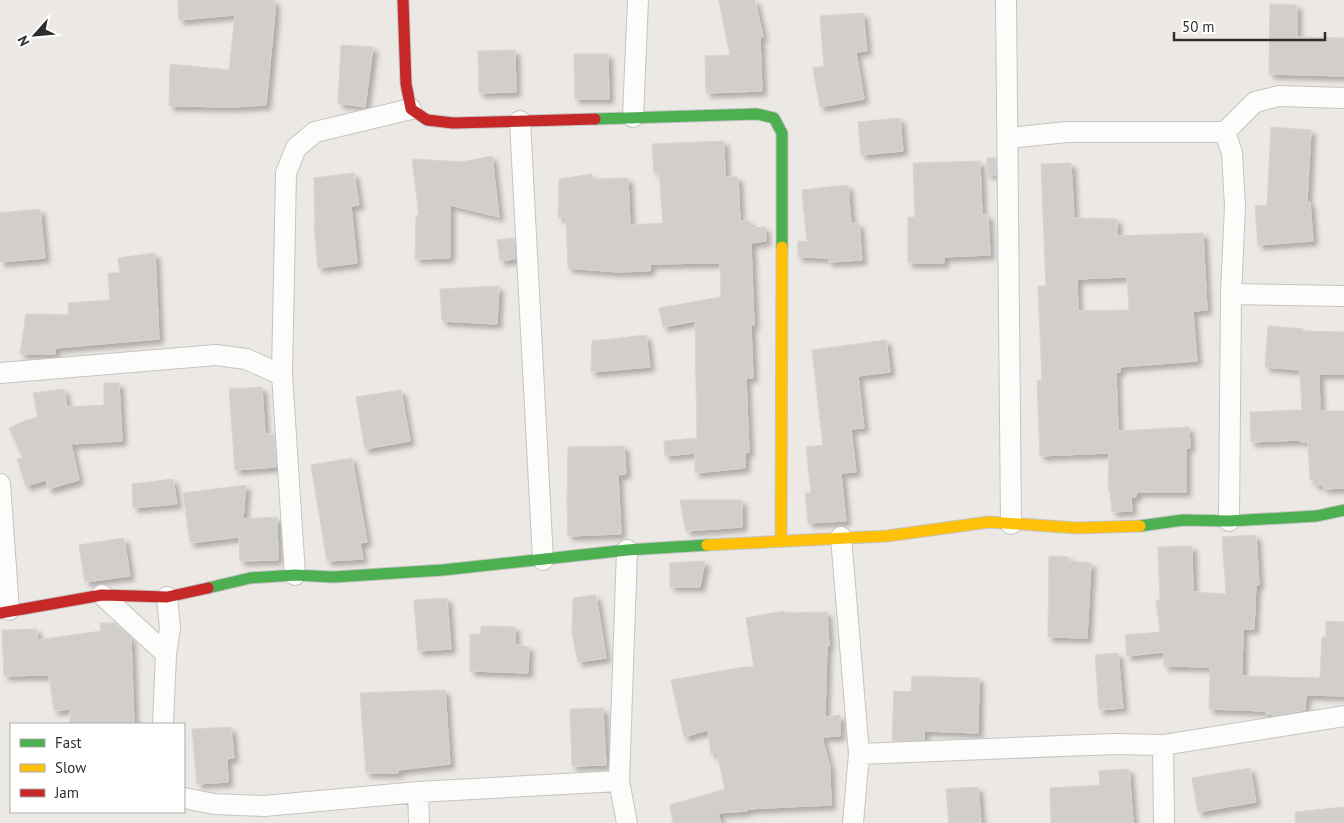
<svg xmlns="http://www.w3.org/2000/svg" width="1344" height="823" viewBox="0 0 1344 823" font-family="'PT Sans',sans-serif">
  <style>
    .building { fill: #d1cecb; stroke: #d7d4d0; fill-rule: evenodd; filter: url(#shadow) }
    .lines { fill: none; stroke-linecap: round; stroke-linejoin: round }
    .street-casing { stroke: #c5c4c5; stroke-width: 22 }
    .fast-casing { stroke: #c5c4c5; stroke-width: 13 }
    .slow-casing { stroke: #c5c4c5; stroke-width: 13 }
    .jam-casing { stroke: #c5c4c5; stroke-width: 13 }
    .street { stroke: #fcfcfb; stroke-width: 20 }
    .fast { stroke: #4caf50; stroke-width: 11 }
    .slow { stroke: #ffc107; stroke-width: 11 }
    .jam { stroke: #c62828; stroke-width: 11 }
  </style>
  <defs>
    <filter id="shadow"><feDropShadow dx="4.5" dy="4.5" stdDeviation="2.5" flood-color="#0004"/></filter>
  </defs>
  <rect width="100%" height="100%" fill="#ece8e4"/>
  <!-- building -->
  <path class="building" d="M178,0H274L275,12L266,105L233,107L169,106L170,64L229,70L235,15L179,20Z
    M719,0H755L763,37H760L762,91L706,93L705,56L730,55Z
    M1270,4L1297,5V37L1344,38V76L1269,74Z
    M863,13L867,51L856,52L864,99L820,107L813,68L824,66L820,16Z
    M341,45L373,47L365,107L338,103Z
    M515,50L516,92L479,93L478,51Z
    M574,54H608L609,99H575Z
    M900,118L903,151L861,155L858,122Z
    M1271,127L1311,130L1307,202H1310L1313,241L1258,245L1255,206L1267,205Z
    M724,141L725,177H738L740,221L749,220L750,228L765,227L766,241L751,243L754,325H751L753,378H746L749,452L745,453V468L695,473V453L665,456L664,441L697,438L695,321L663,327L659,308L721,297L720,263L650,264V271L617,272L568,268L566,217L558,218L559,179L592,174V179L628,178L630,225L663,223L659,173H654L652,144Z
    M492,156L499,217L450,205V258L415,259L416,216L419,215L412,159L462,162Z
    M987,158H996V175L987,174Z
    M980,161L982,215H988L990,255L944,257V263H908V217H915L913,163Z
    M1071,163L1074,218L1117,219V236L1203,233L1207,310L1193,311L1197,361L1120,367V372H1116L1118,431L1189,427L1190,448H1186V492H1137L1136,497H1131L1132,511L1112,512L1110,490H1108L1109,453L1040,456L1037,380H1042L1038,286H1046L1041,164ZM1127,277L1129,310L1078,311L1077,279Z
    M354,173L359,205L351,206L357,263L318,268L314,223L315,222L314,178Z
    M848,185L851,224L859,223L862,260L829,262L828,258L798,257V241L807,242L802,190Z
    M40,209L45,258L0,262V213Z
    M514,238L515,259L500,261L497,240Z
    M155,253L159,339L55,348V354H20L26,314L69,315L68,303L110,300L108,273H120L118,258Z
    M499,286L497,324L442,321L440,289Z
    M1268,326L1303,329L1302,331L1344,332V374H1319L1320,411H1344V488L1324,489V485H1314V479L1310,480L1308,442H1301V440L1251,442L1250,412L1302,410L1300,370L1265,367Z
    M646,335L650,367L591,372L592,341Z
    M886,340L890,372L858,376L864,428L851,429L856,472L841,473L846,521L808,523L805,493H811L806,447L823,445L812,350Z
    M104,383H119L122,441L71,444L79,480L48,489L46,480L26,486L17,459L23,458L9,428L27,420L38,417L33,393L64,389L67,407L104,405Z
    M262,387L265,434H274L276,467L235,470L229,389Z
    M401,390L410,441L365,449L356,397Z
    M624,446L626,474L618,475L621,534L568,536L567,501L568,447Z
    M352,458L367,542L360,543L363,559L327,561L311,465Z
    M173,479L177,504L133,508L132,484Z
    M246,485L243,519L277,517L278,560L240,561L239,537L190,543L183,493Z
    M680,500H742V527L686,531Z
    M1256,535L1259,585H1256L1254,629H1243L1242,676L1320,678L1322,637H1326V621L1344,622V696L1306,695L1305,710L1277,715L1266,714V711L1209,709L1210,667L1164,666V652L1127,656L1125,635L1160,632L1156,600H1160L1158,547L1192,546L1193,592L1226,594L1222,537Z
    M124,538L130,576L85,582L79,545Z
    M1049,556L1069,557L1068,561L1091,563L1087,638L1048,637Z
    M705,561L700,587H670V563Z
    M596,595L606,658L578,662L572,632L573,598Z
    M447,598L451,649L418,651L414,600Z
    M784,611L785,613L827,612L829,646H827L825,717L840,715V736L822,737L830,768L831,805L747,809V811L718,813L721,823H673L670,805L725,789L717,753L711,754L708,730L684,737L671,680L744,667H754L746,618Z
    M100,623H115L131,638L134,724H70V709L54,711L49,675L4,676L2,630L37,629V640L101,631Z
    M481,626L515,627V644L529,647L528,673L470,671V634H481Z
    M1118,653L1123,708L1099,710L1095,655Z
    M912,676L979,678L978,733L924,731V740L892,741L894,691L911,692Z
    M445,690L450,764L398,770V773H366L360,693Z
    M603,708L606,765L572,766L570,709Z
    M231,727L234,758L227,759L228,782L197,784L192,729Z
    M1250,768L1256,802L1198,812L1192,778Z
    M1129,769L1133,823H1051L1050,788L1100,785L1099,771Z
    M978,787L981,823H949L946,789Z
    M1344,807V823H1296L1295,812Z"/>
  <g class="lines">
    <!-- street casing -->
    <g class="street-casing">
      <path id="street" d="M1006,0L1011,524
        M633,117L638,0
        M520,121L543,560
        M1009,138L1067,132H1225
        M1231,294L1344,296
        M0,373L216,355L246,359L282,375
        M0,484L9,610
        M1229,521L1231,294L1235,206L1232,153L1225,132L1255,102L1279,96L1344,98
        M841,537L859,754L853,823
        M295,575L282,375L286,173L296,148L315,132L411,109
        M102,595L166,654
        M163,724L166,654L170,628L167,597
        M1163,745L1164,823
        M859,754L1115,744L1163,745L1344,716
        M418,792L419,823
        M184,798L214,804L264,806L418,792L619,781
        M627,823L619,781L627,550"/>
    </g>
    <!-- fast casing -->
    <g class="fast-casing">
      <path id="fast" d="M595,119L757,114L774,118L782,133V247
        M1140,526L1183,520L1229,521L1317,516L1344,510
        M208,588L250,578L295,575L333,577L443,570L627,550L707,545"/>
    </g>
    <!-- slow casing -->
    <g class="slow-casing">
      <path id="slow" d="M781,540L782,247
        M707,545L887,536L989,522L1077,528L1140,526"/>
    </g>
    <!-- jam casing -->
    <g class="jam-casing">
      <path id="jam" d="M403,0L406,84L411,109L427,120L453,123L595,119
        M0,613L102,595L167,597L208,588"/>
    </g>
    <!-- street -->
    <use href="#street" class="street"/>
    <!-- fast -->
    <use href="#fast" class="fast"/>
    <!-- slow -->
    <use href="#slow" class="slow"/>
    <!-- jam -->
    <use href="#jam" class="jam"/>
  </g>
  <!-- legend -->
  <rect x="10" y="723" width="175" height="90" fill="#ffffff" stroke="#ababab"/>
  <rect x="20" y="739" width="25" height="8" fill="#4caf50" stroke="#ababab"/>
  <text x="55" y="748" font-size="15" fill="#2e2e2e">Fast</text>
  <rect x="20" y="764" width="25" height="8" fill="#ffc107" stroke="#ababab"/>
  <text x="55" y="773" font-size="15" fill="#2e2e2e">Slow</text>
  <rect x="20" y="789" width="25" height="8" fill="#c62828" stroke="#ababab"/>
  <text x="55" y="798" font-size="15" fill="#2e2e2e">Jam</text>
  <!-- north arrow -->
  <g transform="translate(35 35) rotate(243)" stroke="#ffffff" stroke-width="4" paint-order="stroke">
  <path d="M0-4L9 19L0 12L-9 19Z" fill="#2e2e2e"/>
  <text y="-8" font-size="14" font-weight="bold" text-anchor="middle" fill="#2e2e2e">N</text>
  </g>
  <!-- scale -->
  <path d="M1174 32v8h151v-8" fill="none" stroke="#2e2e2e" stroke-width="2.5"/>
  <text x="1182" y="32" font-size="15" fill="#2e2e2e" stroke="#ffffff" stroke-width="4" paint-order="stroke">50 m</text>
</svg>
